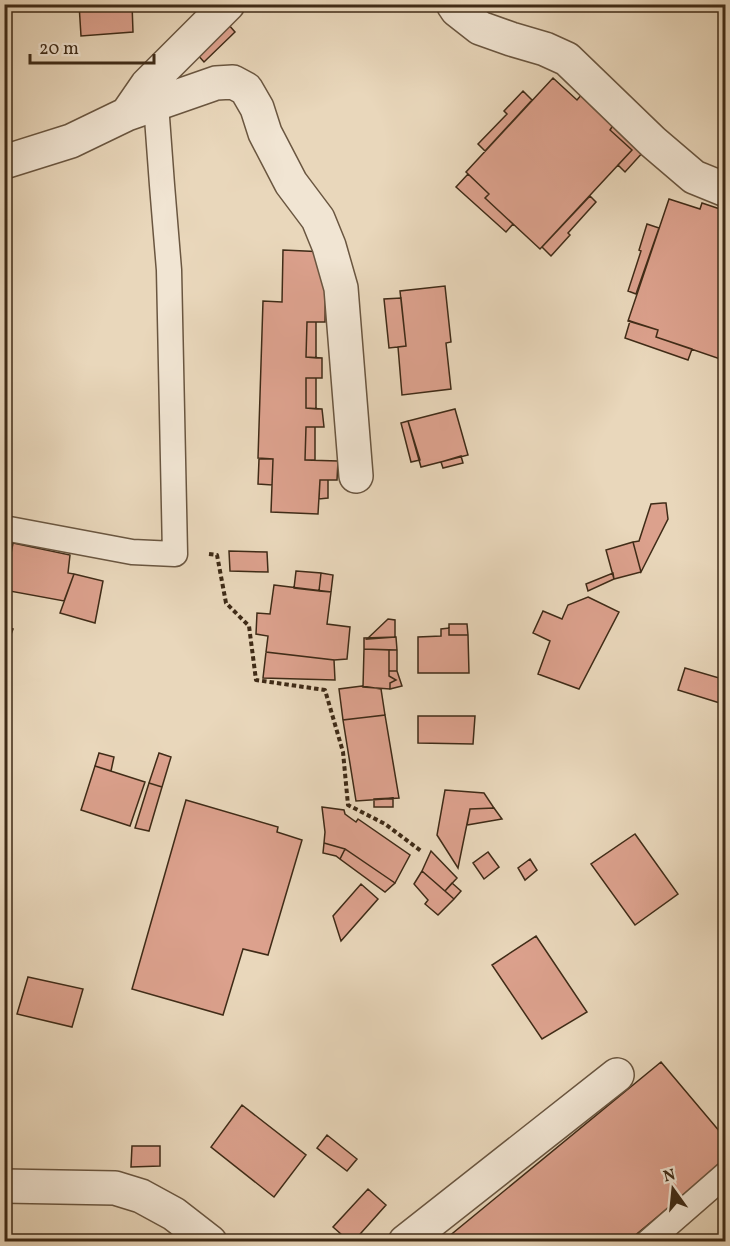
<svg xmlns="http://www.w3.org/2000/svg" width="730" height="1246" viewBox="0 0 730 1246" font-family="Vollkorn,serif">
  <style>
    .building { fill: #dca18d; stroke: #3f2b17; stroke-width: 1.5 }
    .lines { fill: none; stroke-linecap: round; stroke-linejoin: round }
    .lane-casing { stroke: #6a5640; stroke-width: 27 }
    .street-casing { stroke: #6a5640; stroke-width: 36 }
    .path { stroke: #3f2b17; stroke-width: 4; stroke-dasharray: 4.5 3; stroke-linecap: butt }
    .lane { stroke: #f1e5d3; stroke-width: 24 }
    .street { stroke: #f1e5d3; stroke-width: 33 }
  </style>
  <rect width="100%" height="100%" fill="#e9d7bb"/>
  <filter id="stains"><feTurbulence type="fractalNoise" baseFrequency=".00333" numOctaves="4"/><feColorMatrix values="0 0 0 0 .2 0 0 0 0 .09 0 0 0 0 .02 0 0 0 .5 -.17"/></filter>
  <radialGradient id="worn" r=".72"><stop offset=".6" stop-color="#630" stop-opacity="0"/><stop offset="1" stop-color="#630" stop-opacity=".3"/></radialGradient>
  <!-- building -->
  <path class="building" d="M79,4H132L133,32L81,36Z
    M228,24L235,32L204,62L196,53Z
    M553,78L577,100L582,94L614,124L610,130L632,150L540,249L485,198L489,194L466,172Z
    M523,91L532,100L485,151L478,144L507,114L504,111Z
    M614,124L644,151L625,172L618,165L632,150L610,130Z
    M468,174L489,194L485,198L513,224L506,232L456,187Z
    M590,196L596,202L568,233L570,235L551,256L542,247Z
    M669,199L700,209L702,203L726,211V361L656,337L658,330L628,321Z
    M647,224L659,228L636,294L628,291L641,251L639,250Z
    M283,250L326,252L325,322H307L306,357L322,358V378H306V408L322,409L324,427H306L305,460L338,461L337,480H320L318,514L271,512L273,459L258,458L263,301L282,302Z
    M445,286L451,342L446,343L451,389L402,395L398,347L406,346L400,291Z
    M401,298L406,346L389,348L384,299Z
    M630,321L658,330L656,337L692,349L688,360L625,338Z
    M307,322H316V358L306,357Z
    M306,378H316V409L306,408Z
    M455,409L468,455L421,467L408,421Z
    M408,421L420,460L411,462L401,423Z
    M306,427H315V460H305Z
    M461,456L463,463L443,468L441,462Z
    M259,459H273L272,485L258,484Z
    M320,480H328V498L319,499Z
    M719,495L726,498V529Z
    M663,503H666L668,519L641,572L633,542L639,541L651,504Z
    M4,541L13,543L4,586Z
    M633,542L641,572L614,579L606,550Z
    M13,543L70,555L68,573L74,574L64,601L4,590Z
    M229,551L267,552L268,572L230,571Z
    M296,571L321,573L319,591L294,588Z
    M321,573L333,575L331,592L319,591Z
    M613,573L614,579L588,591L586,584Z
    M74,574L103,581L95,623L60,613Z
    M274,585L331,592L327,624L350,627L347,659L334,660L266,652L268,636L256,634L257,613L270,614Z
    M588,597L619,612L579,689L538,674L550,641L533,633L543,611L562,619L568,605Z
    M388,619L395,620V637L367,639Z
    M449,624H467L468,635H449Z
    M4,626L13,629L4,654Z
    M449,628V635H468L469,673H418V637L441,636V629Z
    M396,637L397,650L364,649V638Z
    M364,649L389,650V676L396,680L390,683V689L363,687Z
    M389,650H397V671H389Z
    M266,652L334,660L335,680L263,678Z
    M685,668L726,680V719L719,717L723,704L678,690Z
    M389,671H397L402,686L390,689V683L396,680L389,676Z
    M362,686L381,689L385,715L343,720L339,689Z
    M385,715L399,798L356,801L343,720Z
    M418,716H475L473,744L418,743Z
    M99,753L114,757L111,771L95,766Z
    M159,753L171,757L162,787L149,783Z
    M95,766L145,782L130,826L81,810Z
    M149,783L162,787L149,831L135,828Z
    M445,790L484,793L494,808L470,809L458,868L437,835Z
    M393,798V807H374V799Z
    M186,800L278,827L277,832L302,840L268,955L243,949L223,1015L132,989Z
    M322,807L344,810L345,814L356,822L358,819L410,855L395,883L345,849L324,843L325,832Z
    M494,808L502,819L467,825L470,809Z
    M635,834L678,894L635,925L591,864Z
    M324,843L345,849L340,859L336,856L323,853Z
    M345,849L395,883L385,892L340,859Z
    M431,851L457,878L445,891L422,871Z
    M488,852L499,867L484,879L473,863Z
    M530,859L537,870L525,880L518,868Z
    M422,871L454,899L438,915L425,904L428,900L414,884Z
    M452,883L461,891L454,899L445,891Z
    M361,884L378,899L341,941L333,916Z
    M536,936L587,1012L542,1039L492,965Z
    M28,977L83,989L72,1027L17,1014Z
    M661,1062L726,1139V1160L627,1242H442Z
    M242,1105L306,1155L274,1197L211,1147Z
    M327,1135L357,1159L347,1171L317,1148Z
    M132,1146H160V1166L131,1167Z
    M368,1189L386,1205L353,1242H350L333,1227Z"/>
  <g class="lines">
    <!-- lane casing -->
    <g class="lane-casing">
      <path id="lane" d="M4,528L132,552L175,554L169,270L162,185L156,104
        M648,1242L726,1174"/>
    </g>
    <!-- street casing -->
    <g class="street-casing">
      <path id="street" d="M453,4L457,10L480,28L511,39L545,49L567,59L653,142L694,177L726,190
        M127,114L216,83L233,82L246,89L257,108L265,133L291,183L318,219L329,246L341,288L356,476
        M4,162L71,141L127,114L147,85L228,4
        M4,1186L115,1188L141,1196L174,1214L210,1242
        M405,1242L617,1075"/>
    </g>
    <!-- path -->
    <path class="path" d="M209,554L217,555L226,603L249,626L256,680L325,690L343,752L348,805L385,824L421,851"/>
    <!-- lane -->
    <use href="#lane" class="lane"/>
    <!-- street -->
    <use href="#street" class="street"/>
  </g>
  <!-- margin -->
  <rect width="730" height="1246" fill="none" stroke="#e9d7bb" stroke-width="24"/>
  <rect x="6" y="6" width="718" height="1234" fill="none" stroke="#3f2b17" stroke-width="3"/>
  <rect x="12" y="12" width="706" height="1222" fill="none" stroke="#3f2b17" stroke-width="1.5"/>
  <!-- north arrow -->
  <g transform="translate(673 1189) rotate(345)" stroke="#f1e5d3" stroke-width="4.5" paint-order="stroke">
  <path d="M0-4.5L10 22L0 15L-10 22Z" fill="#3f2b17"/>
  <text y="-9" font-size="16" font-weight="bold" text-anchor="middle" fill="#3f2b17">N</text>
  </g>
  <!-- scale -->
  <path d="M30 54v9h124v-9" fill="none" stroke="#3f2b17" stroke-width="3"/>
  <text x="39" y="54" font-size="18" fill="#3f2b17" stroke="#f1e5d3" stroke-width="4.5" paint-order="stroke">20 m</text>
  <rect width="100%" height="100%" filter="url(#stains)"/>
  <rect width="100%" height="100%" fill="url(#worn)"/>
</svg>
